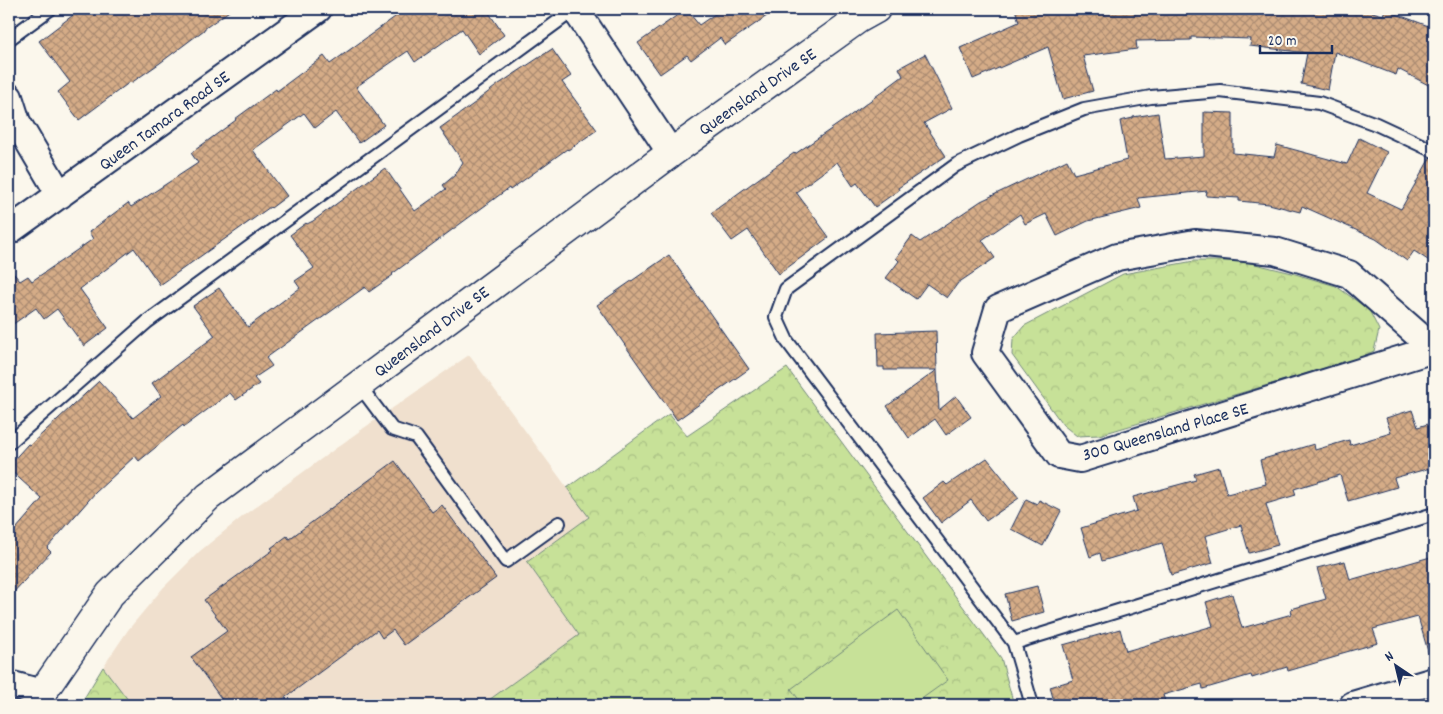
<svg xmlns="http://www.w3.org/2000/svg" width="1443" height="714" viewBox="0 0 1443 714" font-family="Dekko,sans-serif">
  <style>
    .built { fill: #f0e0ce }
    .park { fill: url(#park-crowns); stroke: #71887b }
    .garden { fill: #c7e198; stroke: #71887b }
    .building { fill: url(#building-cross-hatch); stroke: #1b2f5e }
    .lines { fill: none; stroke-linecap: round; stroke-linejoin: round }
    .service-casing { stroke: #1b2f5e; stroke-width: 16 }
    .minor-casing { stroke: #1b2f5e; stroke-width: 30 }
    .tertiary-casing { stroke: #1b2f5e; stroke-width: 31 }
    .service { stroke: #fbf7ec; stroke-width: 12 }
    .minor { stroke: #fbf7ec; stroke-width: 26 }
    .tertiary { stroke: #fbf7ec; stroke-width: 28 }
    .labels { text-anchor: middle; stroke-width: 4; stroke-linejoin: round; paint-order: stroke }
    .street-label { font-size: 18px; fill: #1b2f5e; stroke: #fbf7ec }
  </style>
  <defs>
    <pattern id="park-crowns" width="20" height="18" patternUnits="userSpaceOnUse" patternTransform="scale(1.25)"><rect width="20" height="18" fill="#c7e198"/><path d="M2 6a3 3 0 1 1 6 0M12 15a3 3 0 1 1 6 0" fill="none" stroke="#aac185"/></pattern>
    <pattern id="building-cross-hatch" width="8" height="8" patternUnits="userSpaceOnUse" patternTransform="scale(1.25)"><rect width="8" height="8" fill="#d5ac87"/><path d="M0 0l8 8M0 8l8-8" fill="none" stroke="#ac8c72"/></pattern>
  </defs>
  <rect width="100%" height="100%" fill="#fbf7ec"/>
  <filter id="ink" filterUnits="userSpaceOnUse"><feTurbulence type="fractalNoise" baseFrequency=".02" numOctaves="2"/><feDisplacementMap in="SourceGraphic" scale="10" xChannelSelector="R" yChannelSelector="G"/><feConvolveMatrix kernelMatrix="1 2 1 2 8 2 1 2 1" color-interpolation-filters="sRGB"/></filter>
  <g filter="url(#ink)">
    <!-- built -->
    <path class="built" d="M469,355L589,517L527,562L579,635L482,705H132L103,667L128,630L163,588L200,551L247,513L361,430Z"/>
    <!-- park -->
    <path class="park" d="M1194,261H1243L1292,273L1336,286L1369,310L1379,330L1374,351L1359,358L1099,435L1077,436L1063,425L1012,355L1013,339L1024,326L1123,274Z
      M787,368L1001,658L1014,705H482L579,635L527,562L589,517L567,488L669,414L687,436Z
      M103,667L132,705H80Z"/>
    <!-- garden -->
    <path class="garden" d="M898,610L948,680L913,705H803L791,689Z"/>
    <!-- building -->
    <path class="building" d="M81,9H232L204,29V30L160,63L131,83L130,82L79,120L58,92L70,82L39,41Z
      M406,9H490L487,10L504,35L479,54L462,29L415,62L408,51L356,87L384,125L359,143L336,112L315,128L304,113L253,150L287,196L271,208L270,207L160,285L134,248L80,289L108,328L84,346L57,309L44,319L36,308L9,327V268L20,281L28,276L32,281L93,239L89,232L128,203L131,207L198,163L191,153L236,120L235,119L276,89L277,91L324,56L330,64Z
      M686,9L699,25L722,9H777L725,45L720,38L691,60L687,55L660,74L638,43Z
      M1015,9H1362L1383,15L1385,10L1434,28V88L1398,69L1396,75L1335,52L1328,90L1301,84L1307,53L1250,46L1251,39L1191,37V40L1136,41L1137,49L1083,56L1093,91L1063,99L1048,47L973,79L960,48L1019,22Z
      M552,49L571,76L562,82L597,130L568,150L567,149L510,190L509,188L392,274L393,275L369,292L365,287L266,358L272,366L254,378L259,384L236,400L230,393L184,427L183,425L139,461L135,456L95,493L47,548L51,552L9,597V537L42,499L9,469V465L28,444L30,445L99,381L133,418L161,396L152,383L215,336L193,306L219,288L248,327L300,288L295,281L314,268L290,235L306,223L307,224L313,221L385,168L415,211L446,189L443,185L455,175L463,162L440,128L479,100V99L499,84Z
      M925,54L952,108L924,123L946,156L898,188L899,190L875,207L857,183L853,186L837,162L796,192L829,237L779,274L748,230L732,241L711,213L794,153L795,154L847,118L903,76L899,68Z
      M1204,112L1233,113V153L1274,157L1277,145L1347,164L1359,138L1387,152L1367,193L1401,209L1430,158L1434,159V264L1414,251L1407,261L1376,239L1302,206L1300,212L1269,204L1239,201V198L1206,196L1207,191L1138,198L1141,208L1088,221L1057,236L1046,214L1025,224L1020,214L982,240L995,258L958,283L947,298L927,284L916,299L886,278L899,261L896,258L912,236L920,242L981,201L1067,160L1074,174L1127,160L1120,121L1133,118V117L1158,113L1165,159L1204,156Z
      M669,255L749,369L677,420L597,305Z
      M936,331L937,370H884V367H878L877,333Z
      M937,370L939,410L956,396L971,417L946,435L935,419L909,438L887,406Z
      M1412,410L1418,427L1434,422V467L1394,478L1397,487L1348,501L1340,475L1294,489L1296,495L1266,504L1278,545L1249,553L1241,525L1205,536L1213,563L1171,575L1162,543L1102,561L1100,553L1090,557L1081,528L1137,511L1133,497L1196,480L1194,474L1219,467L1227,494L1266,484L1260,460L1314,444L1315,450L1349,440L1350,445L1391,433L1386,418Z
      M987,458L1019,498L986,521L971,500L941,523L923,498L944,482L947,485Z
      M395,461L432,512L442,505L496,578L404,645L393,630L382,638L377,630L275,705H226L191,657L227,631L204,600L273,550L271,548L287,536L289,539Z
      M1026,499L1037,504L1039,500L1061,511L1043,546L1011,529Z
      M1434,556V654L1429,655L1418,617L1373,629L1378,643L1339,654V656L1288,671L1287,667L1252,678L1251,675L1203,689L1202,684L1163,695L1165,701L1149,705H1055L1050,687L1073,680L1063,645L1120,629L1126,651L1213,626L1206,602L1232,594L1242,628L1292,614L1291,609L1326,599L1317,568L1345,561L1350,580Z
      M1037,586L1044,612L1012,621L1005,594Z"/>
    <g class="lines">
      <!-- service casing -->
      <g class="service-casing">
        <path id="service" d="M9,39L50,9
          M359,385L392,429L416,437L506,561L559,523
          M9,443L147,322L575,9
          M1014,643L1434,514
          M1032,705L1014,643L787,341L776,317L786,289L956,165L1019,135L1084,109L1151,97L1220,91L1319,103L1376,124L1434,151"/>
      </g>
      <!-- minor casing -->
      <g class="minor-casing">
        <path id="minor" d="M575,9L671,153
          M9,97L17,122L60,195
          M9,231L318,9
          M1195,243L1275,251L1349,274L1434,349L1080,459L1059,455L985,353L998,309L1117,257Z
          M9,684L42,693
          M1353,705L1434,681"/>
      </g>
      <!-- tertiary casing -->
      <g class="tertiary-casing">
        <path id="tertiary" d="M36,705L42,693L110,594L208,497L671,153L858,19L876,9"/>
      </g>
      <!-- service -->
      <use href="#service" class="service"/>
      <!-- minor -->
      <use href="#minor" class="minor"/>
      <!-- tertiary -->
      <use href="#tertiary" class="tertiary"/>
    </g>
  </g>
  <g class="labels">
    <!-- street labels -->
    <g class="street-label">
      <text transform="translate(757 91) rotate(-35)" y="6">Queensland Drive SE</text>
      <text transform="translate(164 120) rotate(-36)" y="6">Queen Tamara Road SE</text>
      <text transform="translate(431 331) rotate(-37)" y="6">Queensland Drive SE</text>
      <text transform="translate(1165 431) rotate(-16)" y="6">300 Queensland Place SE</text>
    </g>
  </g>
  <!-- margin -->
  <rect width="1443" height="714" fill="none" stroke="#fbf7ec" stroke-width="30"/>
  <rect x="15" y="15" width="1413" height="684" fill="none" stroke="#1b2f5e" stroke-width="2" filter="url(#ink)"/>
  <!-- north arrow -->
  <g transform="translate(1396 666) rotate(325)" stroke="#fbf7ec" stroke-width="4" paint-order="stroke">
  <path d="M0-4L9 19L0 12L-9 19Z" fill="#1b2f5e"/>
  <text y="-8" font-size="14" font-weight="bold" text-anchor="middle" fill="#1b2f5e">N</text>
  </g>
  <!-- scale -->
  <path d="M1260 45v8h72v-8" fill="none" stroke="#1b2f5e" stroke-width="2.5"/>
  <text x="1268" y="45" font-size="15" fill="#1b2f5e" stroke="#fbf7ec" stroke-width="4" paint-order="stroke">20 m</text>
</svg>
